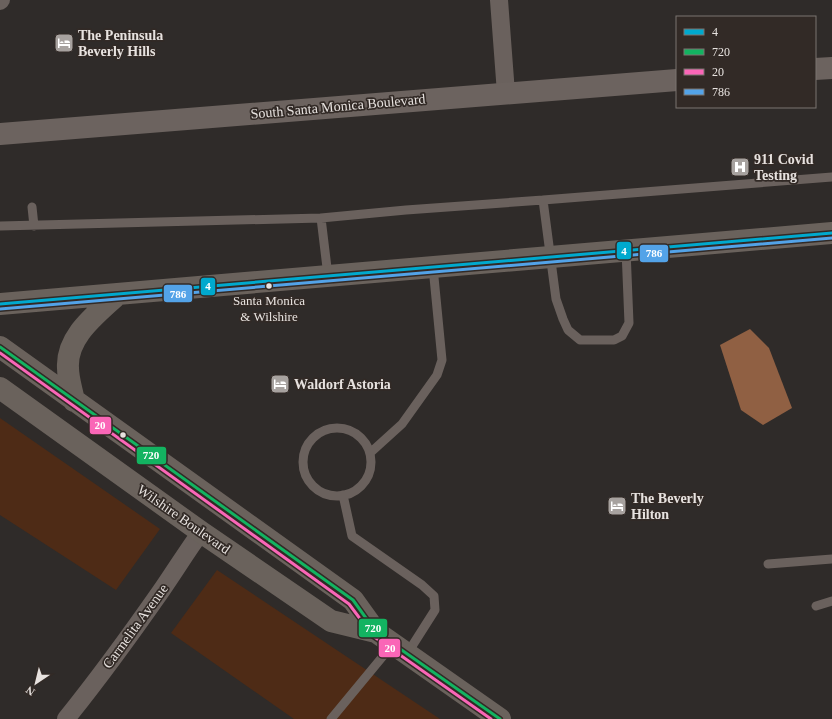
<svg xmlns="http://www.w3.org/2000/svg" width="832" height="719" viewBox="0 0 832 719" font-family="Georgia,serif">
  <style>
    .green { fill: #4e2b16 }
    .water { fill: #906043 }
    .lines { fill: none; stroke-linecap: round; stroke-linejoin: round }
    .lane { stroke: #6a615d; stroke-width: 9 }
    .street { stroke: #6a615d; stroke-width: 18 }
    .secondary { stroke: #6c635f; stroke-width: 22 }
    .primary { stroke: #6a625c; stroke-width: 22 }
    .bus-1-casing { stroke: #322a26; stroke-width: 6 }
    .bus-2-casing { stroke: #322a26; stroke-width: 6 }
    .bus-3-casing { stroke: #322a26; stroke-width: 6 }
    .bus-4-casing { stroke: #322a26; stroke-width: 6 }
    .bus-1 { stroke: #00a9ce; stroke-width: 3 }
    .bus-2 { stroke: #13b361; stroke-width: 3 }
    .bus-3 { stroke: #fa66b7; stroke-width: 3 }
    .bus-4 { stroke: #53a3e8; stroke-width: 3 }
    .bus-dot { fill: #e7e2df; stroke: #322a26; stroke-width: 1.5 }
    .labels { text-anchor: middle; stroke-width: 3.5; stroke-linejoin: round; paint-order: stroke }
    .bus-label { font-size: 13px; fill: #e7e2df; stroke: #322a26 }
    .poi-label { font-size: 14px; font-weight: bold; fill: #e7e2df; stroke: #322a26; text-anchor: start }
    .street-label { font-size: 14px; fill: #e7e2df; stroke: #322a26 }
    .line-badge { stroke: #322a26; stroke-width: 1.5 }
    .badge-label { font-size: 11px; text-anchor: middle; font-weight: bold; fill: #fff }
  </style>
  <rect width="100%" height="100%" fill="#2f2b29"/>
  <!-- green -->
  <path class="green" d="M0,418L160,529L116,590L0,515Z
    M217,570L440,719H294L171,633Z"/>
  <!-- water -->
  <path class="water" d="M750,329L769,348L792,408L763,425L741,410L720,345Z"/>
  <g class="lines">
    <!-- lane -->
    <path class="lane" d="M543,200L832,177
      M32,207L34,226
      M321,218L328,276
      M0,226L321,218L406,210L543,200L556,299L563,319L568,330L580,340H614L622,336L629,323L626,250
      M303 462a34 34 0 1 1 68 0a34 34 0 1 1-68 0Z
      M370,453L402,424L437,375L442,360L433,267
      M343,495L352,536L422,585L434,596L435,610L407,654
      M768,564L832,559
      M816,606L832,601
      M331,719L393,644"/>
    <!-- street -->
    <path class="street" d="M499,0L506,93
      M0,1L1,0
      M66,719C99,678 131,634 161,591C175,571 187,551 201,532"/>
    <!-- secondary -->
    <path class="secondary" d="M815,69L832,68
      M0,134L677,80"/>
    <!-- primary -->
    <path class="primary" d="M0,304L832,233
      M0,347L353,600L376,632L500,719
      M0,388L201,532L331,621L376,632
      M74,401C72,390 68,379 68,368C66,336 97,314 118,294"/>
    <!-- bus-1 casing -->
    <g class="bus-1-casing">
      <path id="bus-1" d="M0,304L832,233"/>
    </g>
    <!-- bus-2 casing -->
    <g class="bus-2-casing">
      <path id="bus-2" d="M0,347L353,600L376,632L500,719"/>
    </g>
    <!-- bus-3 casing -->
    <g class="bus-3-casing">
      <path id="bus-3" d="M0,353L349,604L373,636L491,719"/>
    </g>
    <!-- bus-4 casing -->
    <g class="bus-4-casing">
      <path id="bus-4" d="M0,309L832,238"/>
    </g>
    <!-- bus-1 -->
    <use href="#bus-1" class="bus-1"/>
    <!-- bus-2 -->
    <use href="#bus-2" class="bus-2"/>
    <!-- bus-3 -->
    <use href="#bus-3" class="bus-3"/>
    <!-- bus-4 -->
    <use href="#bus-4" class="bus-4"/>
  </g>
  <!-- icons -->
  <defs>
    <g id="hotel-square" transform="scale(1)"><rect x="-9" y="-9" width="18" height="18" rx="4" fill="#a7a29f" stroke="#322a26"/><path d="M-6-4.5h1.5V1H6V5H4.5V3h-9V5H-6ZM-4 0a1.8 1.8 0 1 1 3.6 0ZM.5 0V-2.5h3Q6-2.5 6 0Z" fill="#fff"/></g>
    <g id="hospital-square" transform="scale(1)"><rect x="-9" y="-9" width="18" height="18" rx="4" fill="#a7a29f" stroke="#322a26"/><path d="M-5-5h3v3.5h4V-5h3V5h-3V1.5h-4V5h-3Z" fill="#fff"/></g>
  </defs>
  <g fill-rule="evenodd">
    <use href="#hotel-square" x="64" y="43"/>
    <use href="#hospital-square" x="740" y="167"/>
    <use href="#hotel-square" x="280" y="384"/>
    <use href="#hotel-square" x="617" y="506"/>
  </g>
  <!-- markers -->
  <g class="bus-dot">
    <circle cx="269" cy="286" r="3.5"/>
    <circle cx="123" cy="435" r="3.5"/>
  </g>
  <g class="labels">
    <!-- bus labels -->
    <g class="bus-label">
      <text x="269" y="305">Santa Monica<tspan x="269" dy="16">&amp; Wilshire</tspan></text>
    </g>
    <!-- poi labels -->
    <g class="poi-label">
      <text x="78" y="40">The Peninsula<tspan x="78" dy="16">Beverly Hills</tspan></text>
      <text x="754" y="164">911 Covid<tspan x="754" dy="16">Testing</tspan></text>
      <text x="294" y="389">Waldorf Astoria</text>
      <text x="631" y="503">The Beverly<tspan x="631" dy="16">Hilton</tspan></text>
    </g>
    <!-- street labels -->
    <g class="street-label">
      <text transform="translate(338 106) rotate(-5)" y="5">South Santa Monica Boulevard</text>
      <text transform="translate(184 519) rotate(35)" y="5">Wilshire Boulevard</text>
      <text transform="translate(135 626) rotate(-54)" y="5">Carmelita Avenue</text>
    </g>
  </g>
  <g class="line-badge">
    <rect x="616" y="241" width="16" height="19" rx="4" fill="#00a9ce"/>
    <rect x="639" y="244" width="30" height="19" rx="4" fill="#53a3e8"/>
    <rect x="200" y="277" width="16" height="19" rx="4" fill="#00a9ce"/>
    <rect x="163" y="284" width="30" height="19" rx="4" fill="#53a3e8"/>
    <rect x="89" y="416" width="23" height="19" rx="4" fill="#fa66b7"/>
    <rect x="136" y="446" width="31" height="19" rx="4" fill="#13b361"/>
    <rect x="358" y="618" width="30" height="20" rx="4" fill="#13b361"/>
    <rect x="378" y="638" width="23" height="20" rx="4" fill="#fa66b7"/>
  </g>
  <g class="badge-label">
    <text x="624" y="255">4</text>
    <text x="654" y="257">786</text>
    <text x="208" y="290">4</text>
    <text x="178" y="298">786</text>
    <text x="100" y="429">20</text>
    <text x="151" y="459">720</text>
    <text x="373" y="632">720</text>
    <text x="390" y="652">20</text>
  </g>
  <!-- legend -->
  <rect x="676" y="16" width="140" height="92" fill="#322a26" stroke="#7a7470"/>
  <rect x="684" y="29" width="20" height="6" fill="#00a9ce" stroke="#7a7470"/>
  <text x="712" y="36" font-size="12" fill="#e7e2df">4</text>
  <rect x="684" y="49" width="20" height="6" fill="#13b361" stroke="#7a7470"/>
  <text x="712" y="56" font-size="12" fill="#e7e2df">720</text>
  <rect x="684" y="69" width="20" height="6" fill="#fa66b7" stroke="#7a7470"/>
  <text x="712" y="76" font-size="12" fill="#e7e2df">20</text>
  <rect x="684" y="89" width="20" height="6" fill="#53a3e8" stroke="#7a7470"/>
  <text x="712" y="96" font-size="12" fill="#e7e2df">786</text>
  <!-- north arrow -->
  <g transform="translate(36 683) rotate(215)" stroke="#322a26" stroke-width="3" paint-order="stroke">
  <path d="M0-3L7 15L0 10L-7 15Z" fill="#e7e2df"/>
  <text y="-6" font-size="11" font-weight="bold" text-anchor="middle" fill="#e7e2df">N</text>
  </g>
</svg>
